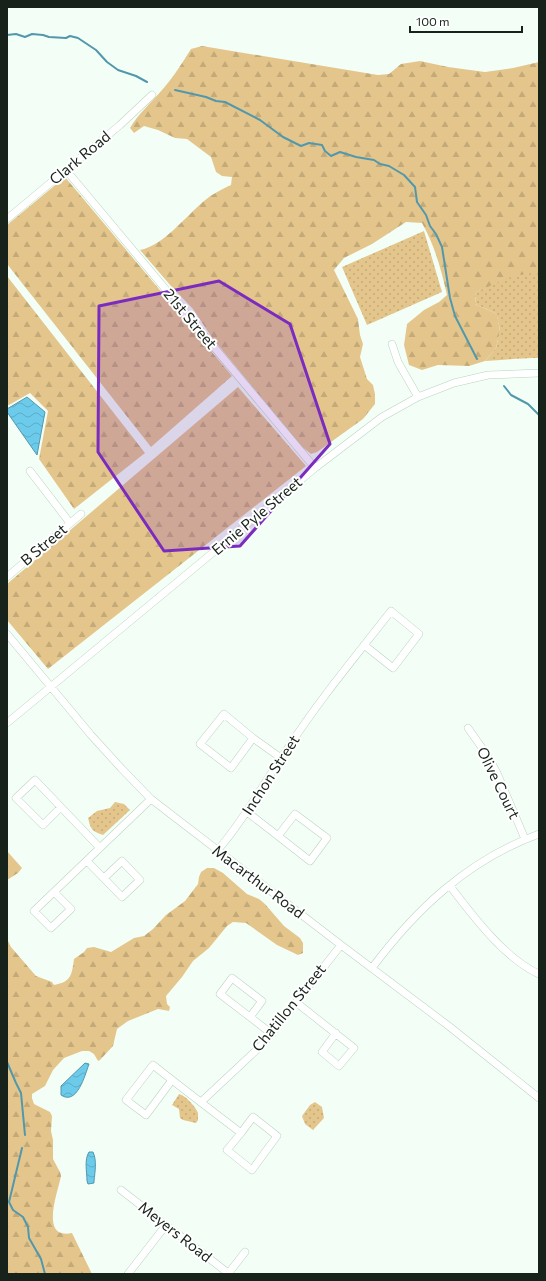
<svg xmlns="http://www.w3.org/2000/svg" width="546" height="1281" viewBox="0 0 546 1281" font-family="Commissioner,sans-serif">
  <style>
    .grass { fill: url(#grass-dots) }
    .forest { fill: url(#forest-firs) }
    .water { fill: url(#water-waves); stroke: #5298ac }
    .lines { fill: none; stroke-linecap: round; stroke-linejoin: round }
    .stream { stroke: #5298ac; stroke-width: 2 }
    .street-casing { stroke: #b8d5bf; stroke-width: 8 }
    .street { stroke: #fff; stroke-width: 7 }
    .marked { fill: #7b2cbf; fill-opacity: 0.2; stroke: #7b2cbf; stroke-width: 3; stroke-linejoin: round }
    .labels { text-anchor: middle; stroke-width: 4; stroke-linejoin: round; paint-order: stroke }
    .street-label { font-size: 15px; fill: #17221a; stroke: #fff }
  </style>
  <defs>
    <pattern id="grass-dots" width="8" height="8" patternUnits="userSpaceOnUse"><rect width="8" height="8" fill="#e4c68c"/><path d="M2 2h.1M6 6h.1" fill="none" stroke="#c3aa78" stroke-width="1.8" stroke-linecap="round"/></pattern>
    <pattern id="forest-firs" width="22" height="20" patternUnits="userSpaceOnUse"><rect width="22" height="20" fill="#e4c68c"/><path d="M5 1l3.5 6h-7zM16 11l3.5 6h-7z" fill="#c3aa78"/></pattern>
    <pattern id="water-waves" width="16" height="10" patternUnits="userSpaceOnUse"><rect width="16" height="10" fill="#6ccaeb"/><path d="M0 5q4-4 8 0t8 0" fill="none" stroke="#5dadc9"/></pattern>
  </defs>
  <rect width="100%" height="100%" fill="#f3fff6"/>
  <!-- grass -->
  <path class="grass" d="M424,231L442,292L367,325L342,267Z
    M527,272L539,273V358C521,358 503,360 485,361L496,348L500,331L497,314L475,304L476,292L507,277Z
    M115,802L124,804L130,810L103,835C92,831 91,830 88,818L97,811L110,808Z
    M179,1094C186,1096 195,1106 198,1113C198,1115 198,1118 198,1120L196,1123L183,1120L180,1118L179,1109L172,1105Z
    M315,1102L322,1107L324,1118L313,1130L305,1124L302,1116L310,1105Z"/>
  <!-- forest -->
  <path class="forest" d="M202,46L378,75L389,74L401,64L420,61L448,67L485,72L513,68L539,62V273C514,272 498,283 476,292L475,304L497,314L500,331L496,348L485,361L469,366L438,365L422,370L409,365L404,345L407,324L424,310L439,302L447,295C441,269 435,246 422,223L406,222L372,244L344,258L334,270L358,319L360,335L363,344L360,357L367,379L373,385L375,394V404L363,419L317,452L311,454L301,446L213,339L193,309L171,286L140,250C163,246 186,216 204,201C212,194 222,189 231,185L232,177L222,176L216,172L211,157L187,139L175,138L158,130L144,126L134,133L130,128C138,114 151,103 162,90C173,78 182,63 191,49Z
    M65,177L232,376L151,447L7,264V225Z
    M7,276L145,453L74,509L39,459L48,411L30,393L9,405L7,404Z
    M238,387L306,466L48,669L7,620V584Z
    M7,851L22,868L18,873L7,880Z
    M207,868H214L223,873L247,894L259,899L265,904L284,926L300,938L303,943V953L298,955L277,945L246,923L233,922L227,926L209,948L193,961L182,977L166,996L167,1004L170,1007L169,1011L158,1009L128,1021L117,1029L113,1046L100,1060L98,1061L94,1054L89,1051H82L64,1058L53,1070L45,1086L32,1094V1098L34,1104L50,1112L52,1116L51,1131L53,1140V1159L60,1172L61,1176C58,1192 39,1240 72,1233L92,1274H7V939L11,947L36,976L52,982L54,985C72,982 72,973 74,959L84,952L87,948L94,947L111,952L134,938L144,936L153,929L166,915L185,901L198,884L199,877L201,872Z"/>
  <!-- water -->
  <path class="water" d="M27,397L45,412L37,455L7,412V409Z
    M85,1063L89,1064C85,1075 77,1106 61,1095V1086Z
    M89,1152H93C97,1160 95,1172 94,1181V1183L88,1184L87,1181C87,1172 84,1160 89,1152Z"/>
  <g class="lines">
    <!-- stream -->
    <path class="stream" d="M7,35L16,34L25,37L32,34L43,35L49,37L66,38L70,36L78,38L96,50L107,62L118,70L136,76L147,82
      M175,90L206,97L216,101L225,102L260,120L283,137L301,146L309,143L322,145L325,151L331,156L340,152L356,157L374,160L380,164L389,166L404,175L415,187L417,202L426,215L430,226L436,234L442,247L450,298L455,316L477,359
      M504,386L511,395L528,404L539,415
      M7,1062L16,1083L21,1093L25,1135
      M22,1148L9,1202L13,1210L23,1217L28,1227L29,1238L41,1259L45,1274"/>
    <!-- street casing -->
    <g class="street-casing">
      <path id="street" d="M66,170L315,468
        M7,219L120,125L152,95
        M392,344L398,362L418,397
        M30,471L70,523
        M7,577L81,514
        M7,634L91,735L121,768L151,799L341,945L450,1027L539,1098
        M224,714L253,738L231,768L200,744Z
        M7,723L315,468L382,417L418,397L454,383L488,375L539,373
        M468,728L487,755L497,773L525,839
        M253,738L281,758
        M61,807L43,825L16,798L35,780L100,848
        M247,812L278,836
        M295,814L327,838L310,861L278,836Z
        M217,851C245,819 264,782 288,748C319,700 356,656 391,611L419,634L393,668L364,645
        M87,861L122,897L140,880L122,861L104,878
        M450,886C472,915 505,959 539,974
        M54,892L71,909L51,928L34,911L151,799
        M372,968C416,909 468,860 539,834
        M297,1003L354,1048L339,1066L322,1052L336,1033
        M250,1017L262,1001L232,978L220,994L272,1034
        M172,1080L146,1115L126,1100L153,1065C182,1088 211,1110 241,1133L253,1117L277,1136L252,1170L227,1150L241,1133
        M201,1102L264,1043L341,945
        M121,1190L228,1273
        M128,1274L166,1225
        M228,1274L245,1252"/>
    </g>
    <!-- street -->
    <use href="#street" class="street"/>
  </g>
  <!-- marked area -->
  <path class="marked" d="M219,281L290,324L330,444L240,546L164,551L98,452L99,306Z"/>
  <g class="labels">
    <!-- street labels -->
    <g class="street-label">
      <text transform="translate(80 158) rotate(-40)" y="5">Clark Road</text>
      <text transform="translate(190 319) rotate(50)" y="5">21st Street</text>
      <text transform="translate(257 516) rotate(-40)" y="5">Ernie Pyle Street</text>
      <text transform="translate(44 545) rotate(-40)" y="5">B Street</text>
      <text transform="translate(271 775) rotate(-57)" y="5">Inchon Street</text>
      <text transform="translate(498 783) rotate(64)" y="5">Olive Court</text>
      <text transform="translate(258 882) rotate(37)" y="5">Macarthur Road</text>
      <text transform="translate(289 1008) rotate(-51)" y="5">Chatillon Street</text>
      <text transform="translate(175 1232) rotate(38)" y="5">Meyers Road</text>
    </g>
  </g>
  <!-- border -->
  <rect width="546" height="1281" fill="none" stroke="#17221a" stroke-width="16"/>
  <!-- scale -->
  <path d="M410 26v6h112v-6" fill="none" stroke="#17221a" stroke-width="2"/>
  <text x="416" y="26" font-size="12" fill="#17221a" stroke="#ffffff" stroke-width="3" paint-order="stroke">100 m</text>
</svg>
